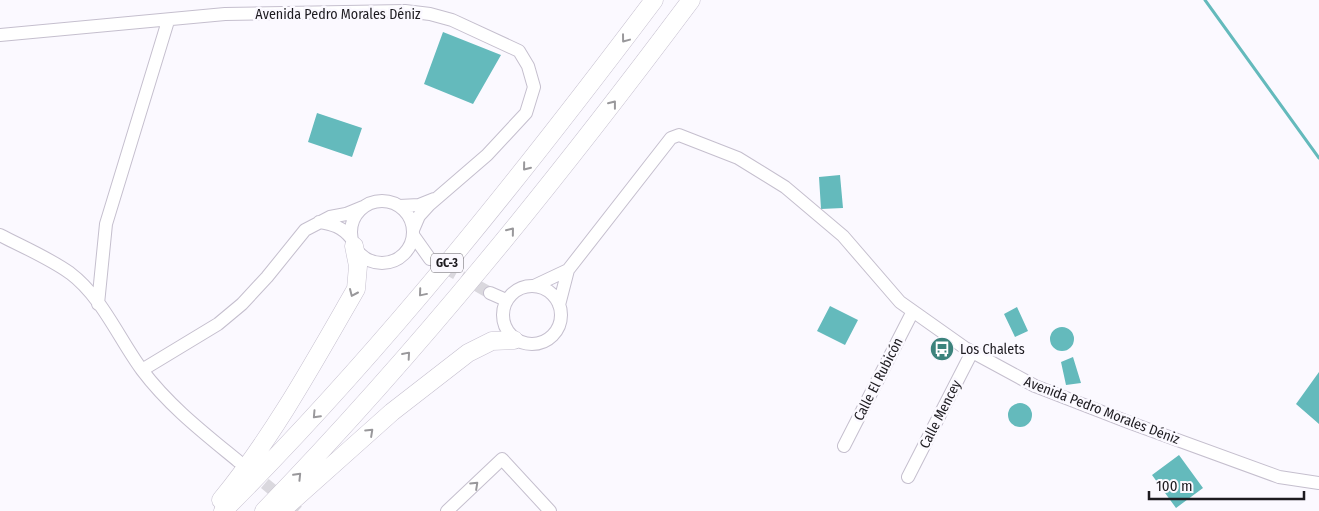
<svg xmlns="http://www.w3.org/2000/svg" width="1319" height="511" viewBox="0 0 1319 511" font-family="'Fira Sans Condensed',sans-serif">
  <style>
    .water { fill: #64babc }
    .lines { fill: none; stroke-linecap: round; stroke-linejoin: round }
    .stream { stroke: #64babc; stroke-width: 3 }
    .minor-tunnel { stroke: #dad8de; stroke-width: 12; stroke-dasharray: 12 6; stroke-linecap: butt }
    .minor-casing { stroke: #c5bfce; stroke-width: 14 }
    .highway-casing { stroke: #c5bfce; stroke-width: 19 }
    .minor { stroke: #fff; stroke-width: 12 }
    .highway { stroke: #fff; stroke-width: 18 }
    .oneway { stroke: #99989b }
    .labels { text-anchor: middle; stroke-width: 5; stroke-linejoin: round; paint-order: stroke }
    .shield { fill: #fbf9ff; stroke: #605e63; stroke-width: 1 }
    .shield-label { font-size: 12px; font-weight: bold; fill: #1d1b20 }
    .street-label { font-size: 14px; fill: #1d1b20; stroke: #fbf9ff }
    .poi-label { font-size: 14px; fill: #1d1b20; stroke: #fbf9ff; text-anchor: start }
  </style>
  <rect width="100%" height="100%" fill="#fbf9ff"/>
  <!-- water -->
  <path class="water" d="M443,32L501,55L473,104L424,84Z
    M317,113L362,128L352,157L308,142Z
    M840,175L843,208L821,209L819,177Z
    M830,306L858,320L845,345L817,331Z
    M1017,307L1028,331L1015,337L1004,314Z
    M1050 339a12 12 0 1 1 24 0a12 12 0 1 1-24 0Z
    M1073,357L1081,383L1066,385L1061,362Z
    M1319,372V424L1296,404Z
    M1008 415a12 12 0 1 1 24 0a12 12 0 1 1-24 0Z
    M1179,455L1203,488L1176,508L1152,475Z"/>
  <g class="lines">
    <!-- stream -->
    <path class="stream" d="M1205,0L1319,158"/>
    <!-- minor-tunnel -->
    <path class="minor-tunnel" d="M430,259L490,293
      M251,472L298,511"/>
    <!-- minor casing -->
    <g class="minor-casing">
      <path id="minor" d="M0,35L225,14L405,11L430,14L452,20L519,51L528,66L534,87L526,113L487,155L429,205L419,216L413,230
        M351 232a31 31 0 1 1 62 0a31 31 0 1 1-62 0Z
        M399,206L419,205L434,199
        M319,222C333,224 342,227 351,238
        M0,235C23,247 49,258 70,273C102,297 119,339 142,370C169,406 204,433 238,461
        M413,235L430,259
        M503 315a29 29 0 1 1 58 0a29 29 0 1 1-58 0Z
        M534,286L568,270
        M490,293L506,300
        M98,304L106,224L168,21
        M559,305L568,270L671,138L679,135L738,158L785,187L843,236L900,302L965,348L1035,386L1128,422L1279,477L1319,483
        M142,370L218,324L242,304L267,277L305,230L330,217L346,214L363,207
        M844,446L912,313
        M908,477L972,352
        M447,511L502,459L550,511"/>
    </g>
    <!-- highway casing -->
    <g class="highway-casing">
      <path id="highway" d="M221,500C274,435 314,362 356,289L358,266L354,246
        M223,511C381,353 520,178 654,0
        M264,511C419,351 558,178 691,0
        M281,511L392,412L468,353L492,341L514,340"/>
    </g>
    <!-- minor -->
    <use href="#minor" class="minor"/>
    <!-- highway -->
    <use href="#highway" class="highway"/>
  </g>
  <!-- one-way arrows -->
  <defs><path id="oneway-chevron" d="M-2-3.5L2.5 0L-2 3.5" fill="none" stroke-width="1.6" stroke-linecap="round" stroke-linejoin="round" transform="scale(1.25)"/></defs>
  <g class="oneway">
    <use href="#oneway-chevron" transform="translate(625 39) rotate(127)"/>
    <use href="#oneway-chevron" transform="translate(613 104) rotate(-52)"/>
    <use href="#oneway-chevron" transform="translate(526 167) rotate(129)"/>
    <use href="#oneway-chevron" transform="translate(511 231) rotate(-51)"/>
    <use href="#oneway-chevron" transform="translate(353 293) rotate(114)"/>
    <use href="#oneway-chevron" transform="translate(422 293) rotate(130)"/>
    <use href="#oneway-chevron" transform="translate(407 355) rotate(-49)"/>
    <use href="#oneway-chevron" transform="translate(316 415) rotate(133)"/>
    <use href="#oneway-chevron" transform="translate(370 432) rotate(-43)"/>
    <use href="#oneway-chevron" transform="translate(298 476) rotate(-46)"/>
    <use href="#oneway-chevron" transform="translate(475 485) rotate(-43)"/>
  </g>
  <!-- icons -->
  <defs>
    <g id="bus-disc" transform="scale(1.25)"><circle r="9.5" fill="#3c837c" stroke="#fbf9ff"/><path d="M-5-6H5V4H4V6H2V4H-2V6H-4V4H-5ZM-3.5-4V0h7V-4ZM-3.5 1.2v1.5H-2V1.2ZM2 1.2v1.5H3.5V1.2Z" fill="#fff"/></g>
  </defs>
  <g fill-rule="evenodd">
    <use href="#bus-disc" x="942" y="349"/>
  </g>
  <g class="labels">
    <!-- shield labels -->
    <rect class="shield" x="431" y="253.5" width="32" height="19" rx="4"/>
    <g class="shield-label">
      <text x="447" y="267">GC-3</text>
    </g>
    <!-- street labels -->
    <g class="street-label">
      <text x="338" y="19">Avenida Pedro Morales Déniz</text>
      <text transform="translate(878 379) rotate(-63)" y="5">Calle El Rubicón</text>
      <text transform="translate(1102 410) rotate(21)" y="5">Avenida Pedro Morales Déniz</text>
      <text transform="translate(940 414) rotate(-63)" y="5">Calle Mencey</text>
    </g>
    <!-- poi labels -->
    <g class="poi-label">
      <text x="960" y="354">Los Chalets</text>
    </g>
  </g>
  <!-- scale -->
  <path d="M1149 491v8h155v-8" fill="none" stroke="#1d1b20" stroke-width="2.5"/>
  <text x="1156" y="491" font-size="15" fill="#1d1b20" stroke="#fbf9ff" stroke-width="4" paint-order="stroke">100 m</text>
</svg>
